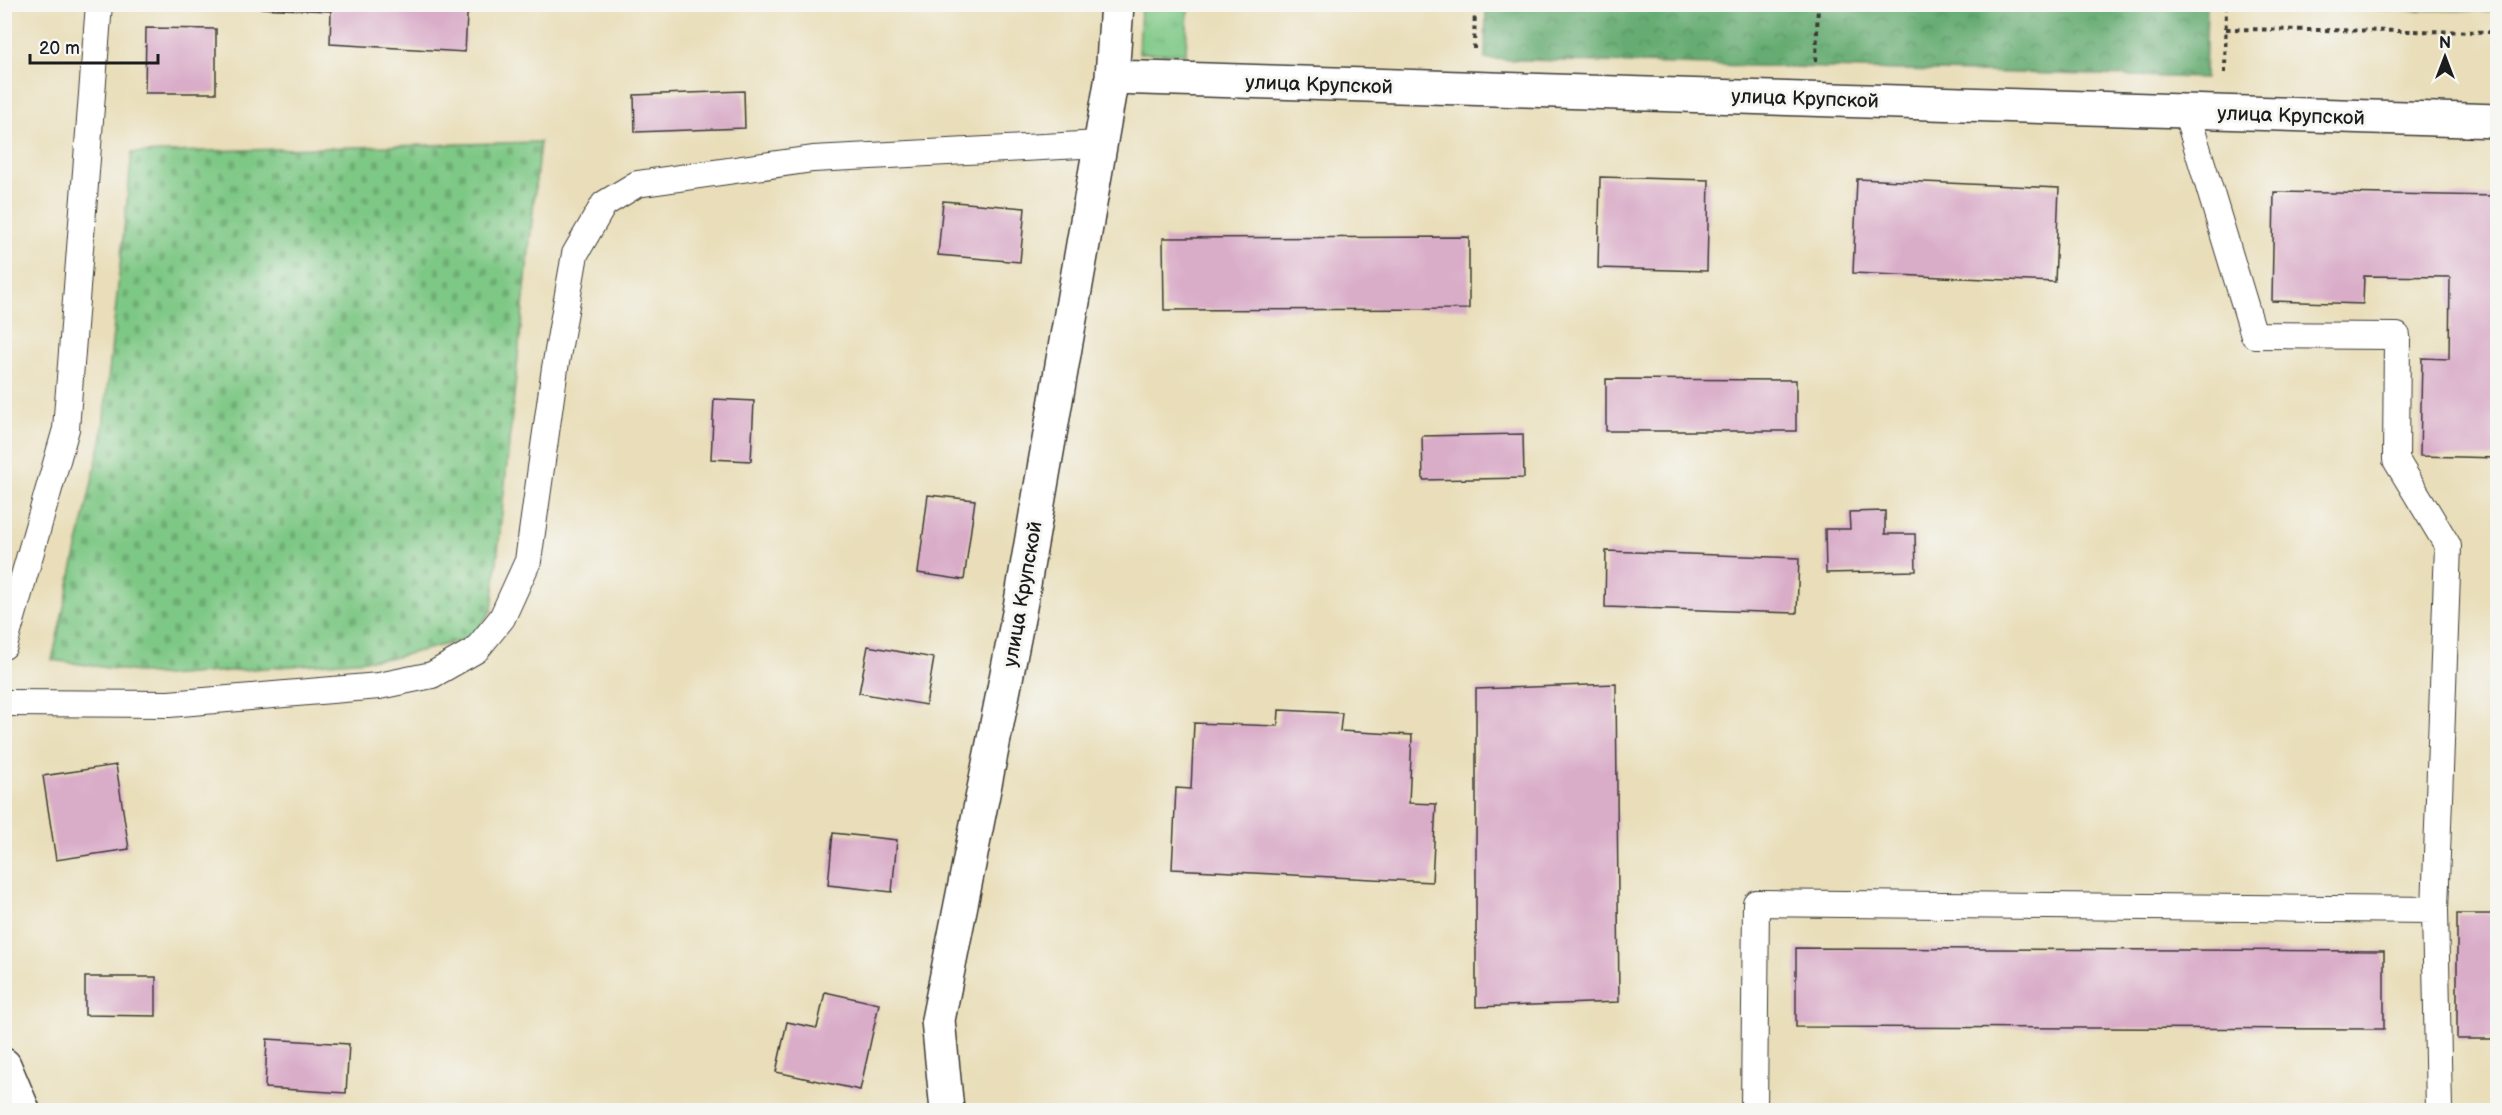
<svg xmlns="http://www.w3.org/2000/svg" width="2502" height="1115" viewBox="0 0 2502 1115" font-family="'Balsamiq Sans',sans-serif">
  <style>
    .grass { fill: url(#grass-tufts); stroke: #4d7250; stroke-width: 1.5 }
    .forest { fill: url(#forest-crowns); stroke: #416447; stroke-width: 1.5 }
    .cemetery { fill: url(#cemetery-stones); stroke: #4d7250; stroke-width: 1.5 }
    .green { fill: #7ec885; stroke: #4d7250; stroke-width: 1.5 }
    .building { fill: #d9acc8 }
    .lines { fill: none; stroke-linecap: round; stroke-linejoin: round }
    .lane-casing { stroke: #3b3934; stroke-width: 28 }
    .street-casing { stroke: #3b3934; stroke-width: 36 }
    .path { stroke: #3b3934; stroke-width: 4; stroke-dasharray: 4.5 4.5; stroke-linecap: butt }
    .lane { stroke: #fff; stroke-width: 26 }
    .street { stroke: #fff; stroke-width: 33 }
    .labels { text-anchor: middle; stroke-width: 6; stroke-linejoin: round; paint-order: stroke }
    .street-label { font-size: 20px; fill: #1c1c1c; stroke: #f6f6f2 }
  </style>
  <defs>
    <pattern id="grass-tufts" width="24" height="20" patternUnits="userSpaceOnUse" patternTransform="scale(1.5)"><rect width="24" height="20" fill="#7ec885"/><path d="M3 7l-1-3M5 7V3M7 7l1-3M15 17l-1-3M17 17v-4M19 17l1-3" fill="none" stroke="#6cab72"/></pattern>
    <pattern id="forest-crowns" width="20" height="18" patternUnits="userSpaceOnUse" patternTransform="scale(1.5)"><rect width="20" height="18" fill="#66ac72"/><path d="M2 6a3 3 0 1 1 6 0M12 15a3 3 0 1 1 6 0" fill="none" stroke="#538b5d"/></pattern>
    <pattern id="cemetery-stones" width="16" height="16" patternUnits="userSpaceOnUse" patternTransform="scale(1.5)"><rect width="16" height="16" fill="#7ec885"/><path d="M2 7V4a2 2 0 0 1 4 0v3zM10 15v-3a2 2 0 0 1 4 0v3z" fill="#6cab72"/></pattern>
  </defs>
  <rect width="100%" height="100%" fill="#f6f6f2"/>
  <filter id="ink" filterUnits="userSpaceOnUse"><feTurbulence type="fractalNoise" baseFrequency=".0167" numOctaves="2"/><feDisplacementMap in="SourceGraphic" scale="12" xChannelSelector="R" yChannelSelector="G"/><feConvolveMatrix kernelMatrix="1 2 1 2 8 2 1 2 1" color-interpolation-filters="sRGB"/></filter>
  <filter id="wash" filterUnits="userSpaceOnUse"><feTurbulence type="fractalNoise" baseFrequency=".008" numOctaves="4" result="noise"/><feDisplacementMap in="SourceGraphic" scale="24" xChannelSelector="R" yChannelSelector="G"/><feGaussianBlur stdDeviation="1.35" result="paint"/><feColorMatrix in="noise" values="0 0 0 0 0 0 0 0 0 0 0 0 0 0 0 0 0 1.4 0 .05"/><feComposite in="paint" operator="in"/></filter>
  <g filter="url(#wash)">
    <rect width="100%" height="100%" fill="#e9deb9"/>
    <!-- grass -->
    <path class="grass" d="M1141,5H1188L1186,54L1139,53Z"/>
    <!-- forest -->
    <path class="forest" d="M1486,5H2207L2205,78L1485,59Z"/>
    <!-- cemetery -->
    <path class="cemetery" d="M540,142L492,610L471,638L392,658L166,676L52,660L102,437L132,153Z"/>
    <!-- green -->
    <path class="green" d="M2245,5L2497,4L2498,11L2245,8Z"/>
    <g id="blocks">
      <!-- building -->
      <path class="building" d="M255,4H482L467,15L465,52L330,44L331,11L255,8Z
        M146,28L216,29V93H145Z
        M744,91L745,128L635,132L634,95Z
        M1600,177L1709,180L1707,271L1598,268Z
        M1857,179L2059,188L2055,282L1853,273Z
        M2274,192L2498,196V458L2420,456L2422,358L2449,359L2450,277L2364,276L2363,304L2272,301Z
        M943,201L1025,208L1020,262L938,255Z
        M1469,237V309L1164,310L1163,238Z
        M1606,379L1796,380V431H1606Z
        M714,399L754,401L751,461L711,459Z
        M1523,434L1524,478L1423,480L1422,436Z
        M928,495L975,500L964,580L918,573Z
        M1885,511V534H1915L1916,571L1826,573L1825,529H1850L1849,512Z
        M1606,551L1799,558L1797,613L1605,607Z
        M868,646L934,658L926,705L859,693Z
        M1616,684L1619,1002L1476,1007V689Z
        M1279,710L1342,713L1340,731L1412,735L1409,803L1436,804L1432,882L1172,869L1176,788L1191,789L1194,723L1278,726Z
        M116,765L129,849L56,860L43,776Z
        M833,833L897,840L892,892L828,885Z
        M2457,914H2498V1039H2457Z
        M1796,948L2384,951V1029L1796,1027Z
        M85,977H156V1016L85,1015Z
        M825,992L879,1004L860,1090L776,1072L787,1022L817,1028Z
        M267,1039L349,1044L346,1093L265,1088Z"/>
    </g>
  </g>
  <g filter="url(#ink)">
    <use href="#blocks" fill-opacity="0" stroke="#3b3934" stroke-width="1.5"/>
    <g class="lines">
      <!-- lane casing -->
      <g class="lane-casing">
        <path id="lane" d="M2186,111L2254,335L2397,336L2396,460L2448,546L2435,910L2439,1110
          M4,646L66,429L99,4
          M4,703L169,704L379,686L432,675L476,650L502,618L528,561L555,368L575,254L604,204L637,184L813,159L1100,144
          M1754,1110L1756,903L2435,910"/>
      </g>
      <!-- street casing -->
      <g class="street-casing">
        <path id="street" d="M1112,77L2498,121
          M4,1065L23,1110
          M947,1110L938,1020L1019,613L1112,77L1117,4"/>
      </g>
      <!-- path -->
      <path class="path" d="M2226,29L2498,32
        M1474,49L1475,4
        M1816,61L1818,4
        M2225,73L2226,4"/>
      <!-- lane -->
      <use href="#lane" class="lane"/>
      <!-- street -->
      <use href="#street" class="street"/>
    </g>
  </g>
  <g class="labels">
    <!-- street labels -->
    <g class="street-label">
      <text transform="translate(1319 84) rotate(2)" y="7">улица Крупской</text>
      <text transform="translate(1805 98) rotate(2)" y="7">улица Крупской</text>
      <text transform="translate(2291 115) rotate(2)" y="7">улица Крупской</text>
      <text transform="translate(1022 594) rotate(-80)" y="7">улица Крупской</text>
    </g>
  </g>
  <!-- margin -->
  <rect width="2502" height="1115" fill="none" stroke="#f6f6f2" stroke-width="24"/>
  <!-- north arrow -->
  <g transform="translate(2445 57)" stroke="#f6f6f2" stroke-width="4.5" paint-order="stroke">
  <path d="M0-4.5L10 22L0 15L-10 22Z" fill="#1c1c1c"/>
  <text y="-9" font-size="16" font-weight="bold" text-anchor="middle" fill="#1c1c1c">N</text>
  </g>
  <!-- scale -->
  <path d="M30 54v9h128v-9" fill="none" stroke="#1c1c1c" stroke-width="3"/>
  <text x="39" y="54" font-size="18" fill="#1c1c1c" stroke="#f6f6f2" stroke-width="4.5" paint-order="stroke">20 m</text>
</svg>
